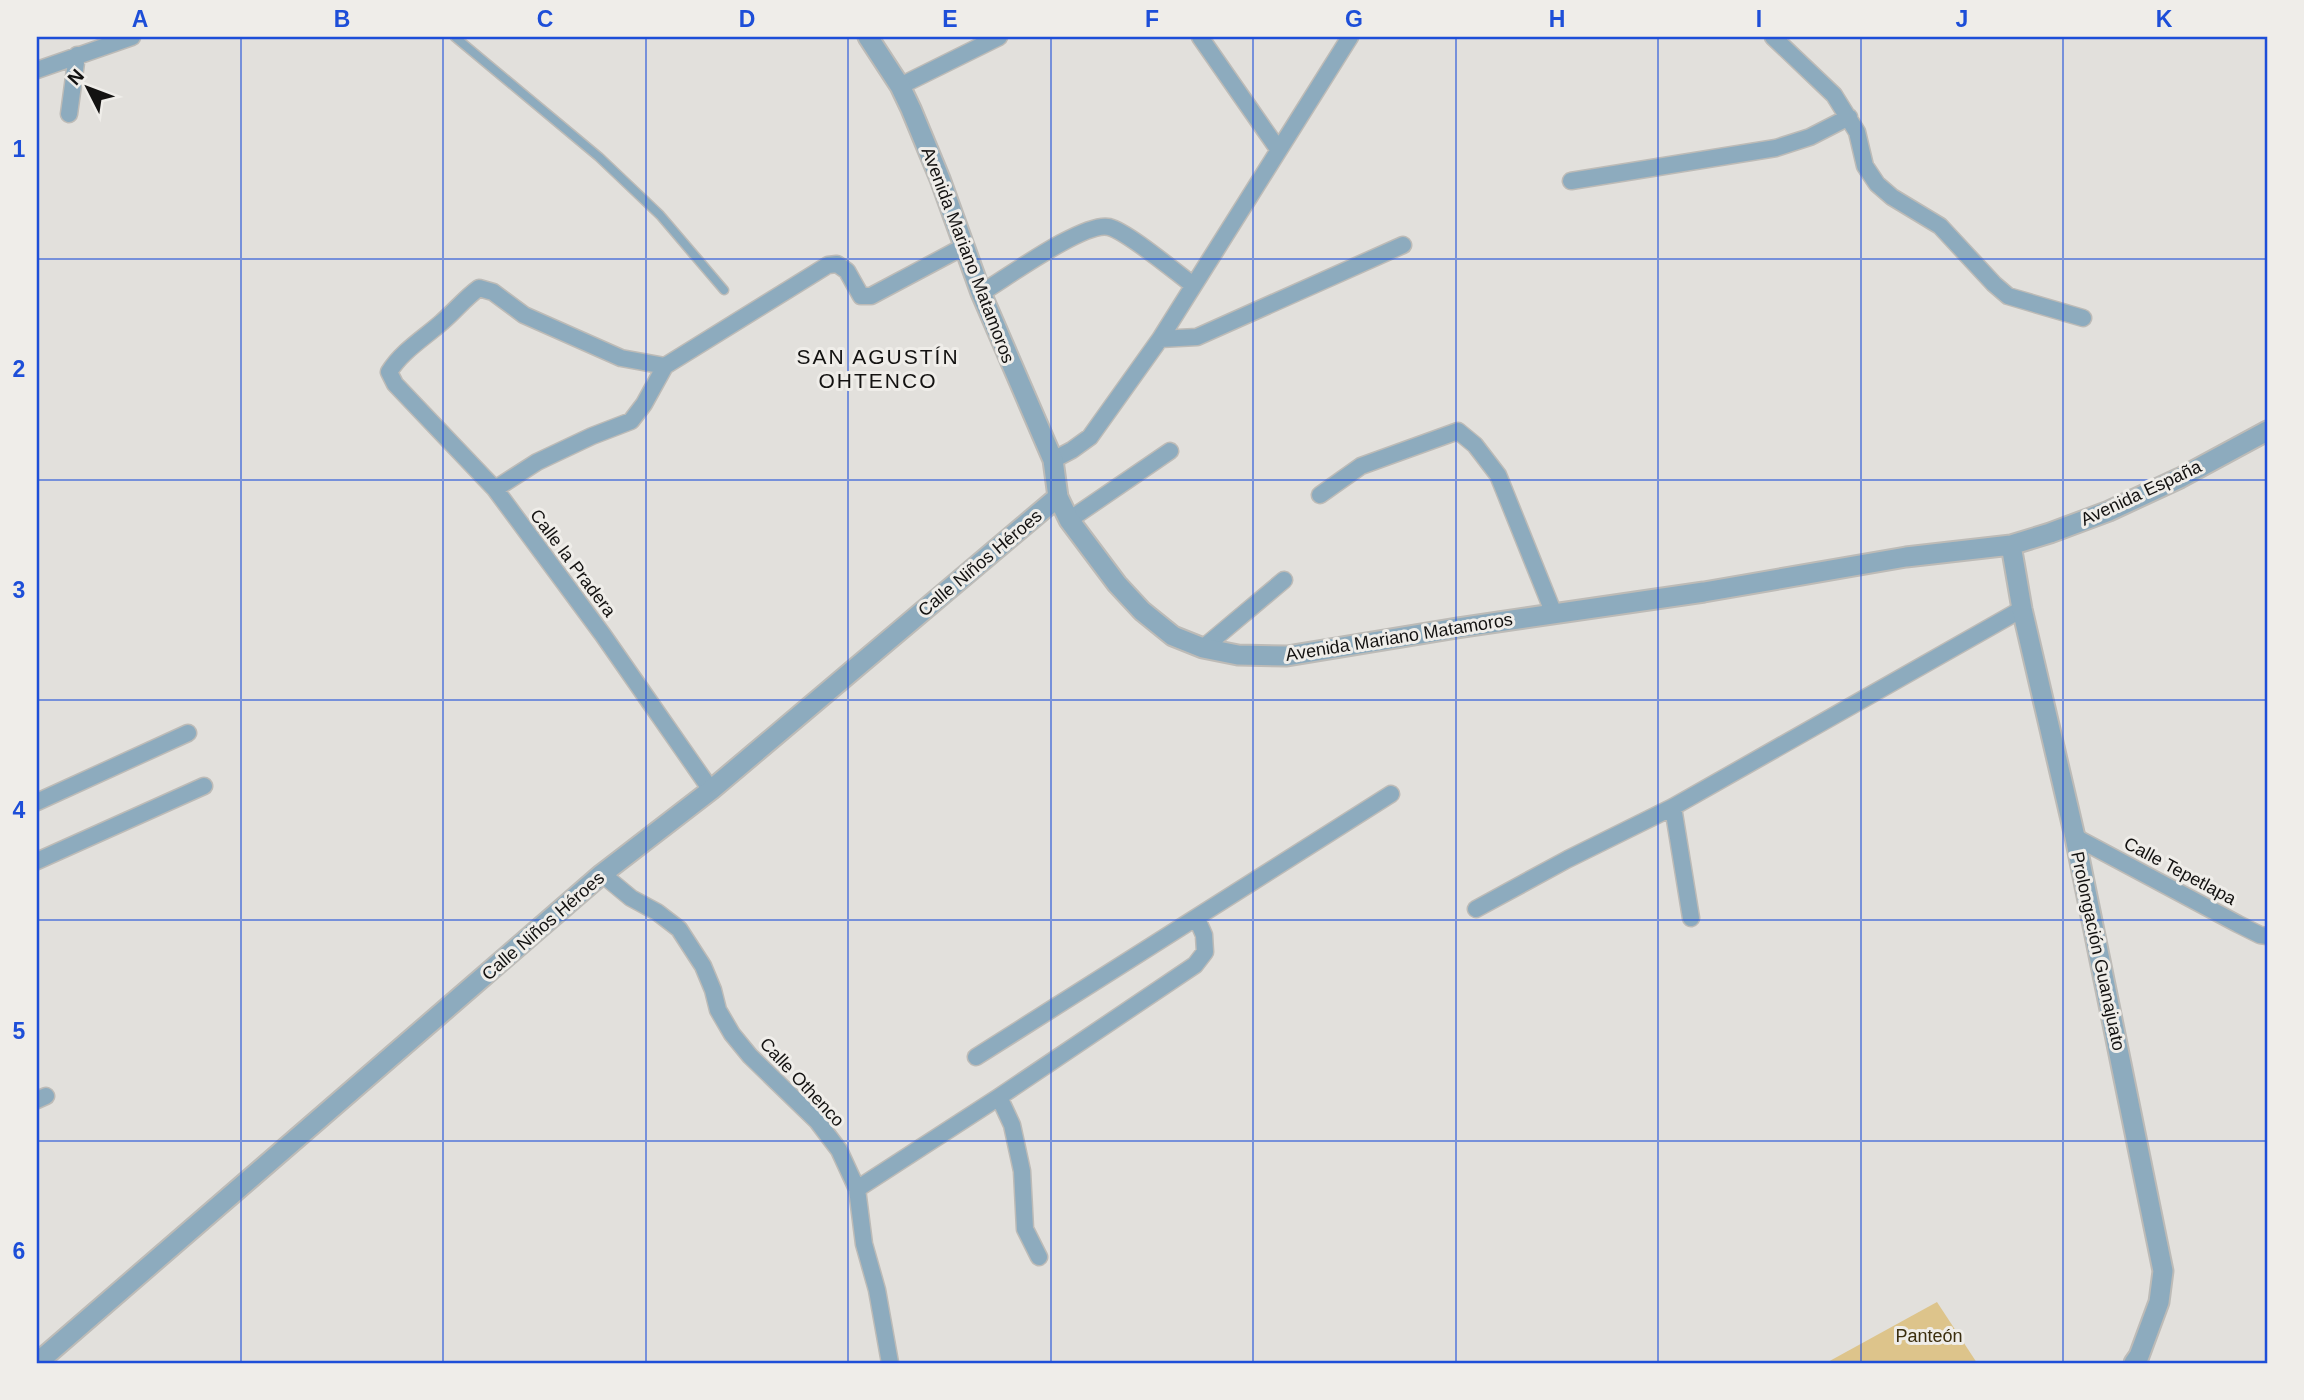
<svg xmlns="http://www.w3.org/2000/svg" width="2304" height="1400" viewBox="0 0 2304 1400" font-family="Helvetica,sans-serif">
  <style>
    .green { fill: #ddc48b }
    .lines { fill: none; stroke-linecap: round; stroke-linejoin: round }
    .service-casing { stroke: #bdbbb7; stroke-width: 11 }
    .minor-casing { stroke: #bdbbb7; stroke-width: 19 }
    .tertiary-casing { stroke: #bdbbb7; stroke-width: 23 }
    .service { stroke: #8dabbe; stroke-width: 8 }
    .minor { stroke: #8dabbe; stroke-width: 16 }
    .tertiary { stroke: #8dabbe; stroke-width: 19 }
    .grid { fill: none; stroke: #1d4ed8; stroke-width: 2; stroke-opacity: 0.55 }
    .labels { text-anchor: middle; stroke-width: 6; stroke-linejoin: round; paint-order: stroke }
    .street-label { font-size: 18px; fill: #131211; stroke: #efede9 }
    .park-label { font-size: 18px; fill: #3b2e0e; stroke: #efede9 }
    .quarter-label { font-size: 21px; letter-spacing: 2px; fill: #131211; stroke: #efede9 }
    .neatline { fill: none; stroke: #1d4ed8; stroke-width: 2.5 }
    .grid-label { font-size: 23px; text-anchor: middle; font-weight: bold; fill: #1d4ed8 }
  </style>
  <rect width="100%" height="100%" fill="#e2e0dc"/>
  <!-- green -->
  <path class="green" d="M1937,1302L1977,1363H1826Z"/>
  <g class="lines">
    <!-- service casing -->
    <g class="service-casing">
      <path id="service" d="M455,37L599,157L660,215L724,290"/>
    </g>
    <!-- minor casing -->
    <g class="minor-casing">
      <path id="minor" d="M1200,37L1278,149
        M1773,37L1834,95L1857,132L1865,166L1877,184L1892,197L1940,226L1994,284L2008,296L2083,318
        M37,70L132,37
        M900,86L999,37
        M69,114L77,55
        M1571,181L1776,148L1810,137L1849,117
        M981,293C1005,279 1084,221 1109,227C1128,232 1174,271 1193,285
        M1160,339L1197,337L1403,245
        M665,366L828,265L837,264L847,271L861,296H871L963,247
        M1053,460L1072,450L1090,437L1160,339L1350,37
        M495,489L537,462L592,436L631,421L644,404L665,366L621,358L524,315L493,292L479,288C465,298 455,311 442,322C424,338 402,351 389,372L395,384L495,489L603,635L711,790
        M1320,495L1361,466L1458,431L1475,445L1498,475L1554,614
        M1069,520L1170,451
        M1203,648L1284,580
        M37,802L188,733
        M1673,807L1691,918
        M2075,837L2238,924L2260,935L2267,936
        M37,861L204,786
        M602,874L631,898L657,912L679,929L703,966L713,990L718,1010L732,1034L750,1056L817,1121L839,1150L857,1189L864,1244L877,1290L890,1363
        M1476,909L1568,859L1673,807L2022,609
        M976,1057L1391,794
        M999,1097L1012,1125L1022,1171L1025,1229L1039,1257
        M37,1100L46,1096
        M857,1189L999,1097L1195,965L1205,952L1204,935L1197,919"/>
    </g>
    <!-- tertiary casing -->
    <g class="tertiary-casing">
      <path id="tertiary" d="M868,37L900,86L911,109L940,179L981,293L1053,460L1058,497L1069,520L1117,584L1142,611L1173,636L1203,648L1238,655L1287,656L1457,628L1704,592L1906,557L2011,545L2050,533L2109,511L2180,478L2267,431
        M2011,545L2022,609L2075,837L2163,1271L2159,1302L2139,1356L2134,1363
        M37,1363L602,874L711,790L1058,497"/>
    </g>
    <!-- service -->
    <use href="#service" class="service"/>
    <!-- minor -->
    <use href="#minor" class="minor"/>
    <!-- tertiary -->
    <use href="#tertiary" class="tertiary"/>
  </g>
  <!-- grid -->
  <path class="grid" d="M241,37V1363M443,37V1363M646,37V1363M848,37V1363M1051,37V1363M1253,37V1363M1456,37V1363M1658,37V1363M1861,37V1363M2063,37V1363M37,259H2267M37,480H2267M37,700H2267M37,920H2267M37,1141H2267"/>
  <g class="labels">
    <!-- street labels -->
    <g class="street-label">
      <text transform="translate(968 255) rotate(69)" y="6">Avenida Mariano Matamoros</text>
      <text transform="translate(2141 493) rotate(-25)" y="6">Avenida España</text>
      <text transform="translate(573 563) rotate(53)" y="6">Calle la Pradera</text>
      <text transform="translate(980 563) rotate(-40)" y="6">Calle Niños Héroes</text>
      <text transform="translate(1399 637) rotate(-9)" y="6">Avenida Mariano Matamoros</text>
      <text transform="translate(2180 871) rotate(28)" y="6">Calle Tepetlapa</text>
      <text transform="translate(543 926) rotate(-41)" y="6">Calle Niños Héroes</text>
      <text transform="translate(2098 951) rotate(78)" y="6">Prolongación Guanajuato</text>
      <text transform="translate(802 1082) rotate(47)" y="6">Calle Othenco</text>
    </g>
    <!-- park labels -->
    <g class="park-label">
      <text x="1929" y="1342">Panteón</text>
    </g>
    <!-- quarter labels -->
    <g class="quarter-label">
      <text x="878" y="364">SAN AGUSTÍN<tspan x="878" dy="24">OHTENCO</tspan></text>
    </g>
  </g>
  <!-- border -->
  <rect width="2304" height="1400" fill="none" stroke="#efede9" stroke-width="77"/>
  <!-- north arrow -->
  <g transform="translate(88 88) rotate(312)" stroke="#efede9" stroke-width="5" paint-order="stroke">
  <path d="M0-5L12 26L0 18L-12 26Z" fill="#131211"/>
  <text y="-10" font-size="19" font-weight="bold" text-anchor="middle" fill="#131211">N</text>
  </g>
  <rect x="38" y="38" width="2228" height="1324" class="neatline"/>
  <g class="grid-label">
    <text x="140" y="27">A</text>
    <text x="342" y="27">B</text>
    <text x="545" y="27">C</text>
    <text x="747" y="27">D</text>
    <text x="950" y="27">E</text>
    <text x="1152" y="27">F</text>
    <text x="1354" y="27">G</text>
    <text x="1557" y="27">H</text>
    <text x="1759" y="27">I</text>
    <text x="1962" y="27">J</text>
    <text x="2164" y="27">K</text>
    <text x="19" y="157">1</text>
    <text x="19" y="377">2</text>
    <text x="19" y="598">3</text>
    <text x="19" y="818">4</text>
    <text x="19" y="1039">5</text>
    <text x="19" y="1259">6</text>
  </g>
</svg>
